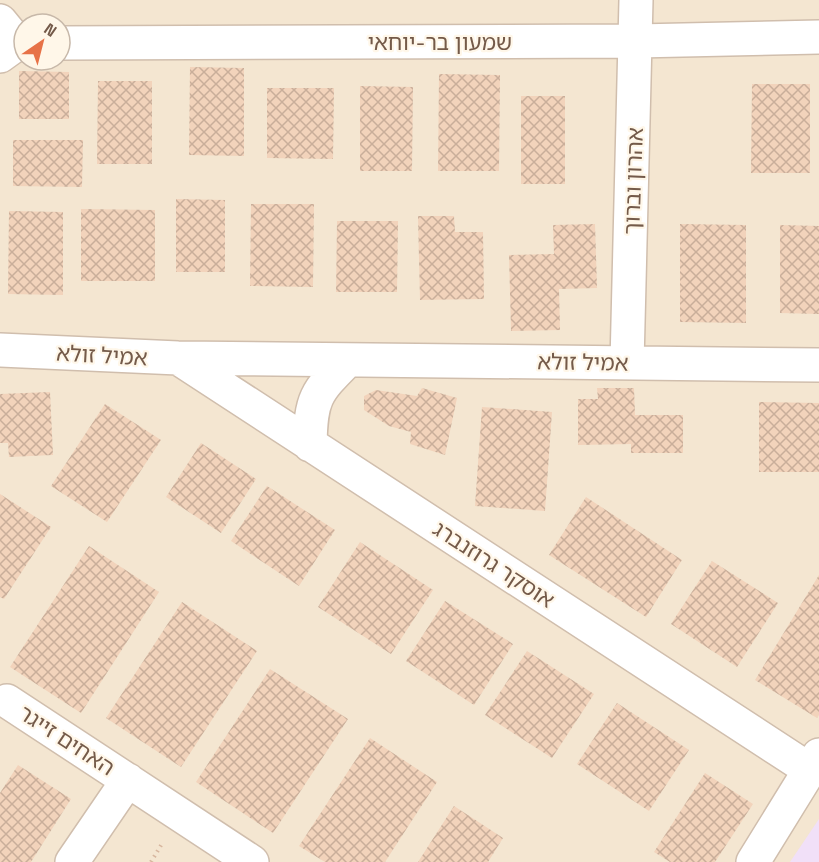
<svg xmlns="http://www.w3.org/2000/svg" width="819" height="862" viewBox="0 0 819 862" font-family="'Space Grotesk','Noto Sans Hebrew',sans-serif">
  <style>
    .residential { fill: #f4e6d1; fill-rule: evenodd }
    .education { fill: #f1e0f8 }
    .building { fill: url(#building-cross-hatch) }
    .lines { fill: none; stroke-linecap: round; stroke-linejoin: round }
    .minor-casing { stroke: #d0bead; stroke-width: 36 }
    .path { stroke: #d7b69e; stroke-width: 4; stroke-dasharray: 1.5 4.5; stroke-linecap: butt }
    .minor { stroke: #fff; stroke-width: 33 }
    .labels { text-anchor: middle; stroke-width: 4.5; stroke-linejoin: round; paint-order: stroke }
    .street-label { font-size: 22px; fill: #745a49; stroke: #fff7e9 }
  </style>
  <defs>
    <pattern id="building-cross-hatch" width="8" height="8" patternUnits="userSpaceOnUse" patternTransform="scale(1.5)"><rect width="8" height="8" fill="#f2d3bb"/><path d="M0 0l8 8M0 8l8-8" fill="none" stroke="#c9ae9a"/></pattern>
  </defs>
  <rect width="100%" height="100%" fill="#fcf4e3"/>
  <!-- residential -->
  <path class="residential" d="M0,0H819V862H0ZM24,24H60V60H24Z"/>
  <!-- education -->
  <path class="education" d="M819,819V862H790Z"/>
  <!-- building -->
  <path class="building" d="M190,67L244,68V156L189,155Z
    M19,71L69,72V119H19Z
    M439,74L500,75L499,171H438Z
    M98,81H152V164H97Z
    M752,84H810V173H751Z
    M360,86L413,87L412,171H360Z
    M267,88H334L333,159L267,158Z
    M521,96H565V184H521Z
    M13,140H83L82,187L13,186Z
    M176,199L225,200V272H176Z
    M251,204H314L313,287L250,286Z
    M81,209L155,210V281H81Z
    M9,211L63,212V295L8,294Z
    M418,216H454L455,232H483L484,299L420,300Z
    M337,221H398L397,292H336Z
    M595,224L597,288L559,289L560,330L511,331L509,255L554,254L553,225Z
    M680,224L746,225V323L680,322Z
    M780,225L819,226V314L780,313Z
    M422,388L457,398L445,455L410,444L411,432L389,426L364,410V396L376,390L417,396Z
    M597,388H634L635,415H683V453H631V444L578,445V399H598Z
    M50,392L53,455L9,457L8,443H0V394Z
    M759,402L819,403V472H759Z
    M105,404L161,440L107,522L51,486Z
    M482,407L552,412L545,511L475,506Z
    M201,443L256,479L221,533L166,497Z
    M267,486L335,530L299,586L231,541Z
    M0,494L51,527L4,599L0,597Z
    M586,497L682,560L646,617L549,555Z
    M360,542L433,590L391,654L318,607Z
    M89,546L159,592L81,713L10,667Z
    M712,561L778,603L737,667L671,624Z
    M819,575V715L817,718L755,680Z
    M445,601L513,644L474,705L406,661Z
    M182,602L257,651L181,767L106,718Z
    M527,651L594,694L552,758L485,715Z
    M270,669L348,719L273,833L196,782Z
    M617,703L689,750L649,811L577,764Z
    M370,738L437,782L385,862H325L299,846Z
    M18,765L71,799L31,862H0V793Z
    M705,773L753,804L715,862H670L654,852Z
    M454,806L503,838L488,862H418Z"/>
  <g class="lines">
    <!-- minor casing -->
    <g class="minor-casing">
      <path id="minor" d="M0,21L18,43
        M60,43L637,41L819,37
        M0,56L18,43H24
        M0,350L178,358L819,365
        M178,358L810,770
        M627,363L636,0
        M310,445C311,398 315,393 348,360
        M7,701L252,862
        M72,862L128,780
        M753,862L819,755"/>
    </g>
    <!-- path -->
    <path class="path" d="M151,862L163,842"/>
    <!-- minor -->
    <use href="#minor" class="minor"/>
  </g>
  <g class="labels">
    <!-- street labels -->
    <g class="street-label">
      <text x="440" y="50">שמעון בר-יוחאי</text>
      <text transform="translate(633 181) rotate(-88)" y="8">אהרון וברוך</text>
      <text transform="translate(102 355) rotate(3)" y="8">אמיל זולא</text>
      <text transform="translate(583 362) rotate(1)" y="8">אמיל זולא</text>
      <text transform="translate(494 564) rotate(33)" y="8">אוסקר גרוזנברג</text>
      <text transform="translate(67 740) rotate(33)" y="8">האחים זייגר</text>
    </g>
  </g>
  <!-- north arrow -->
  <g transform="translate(42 42) rotate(35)"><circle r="28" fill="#fff7e9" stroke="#c7b8a9" stroke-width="1.5"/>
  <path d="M0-4.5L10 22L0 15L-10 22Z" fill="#e77247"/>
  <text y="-9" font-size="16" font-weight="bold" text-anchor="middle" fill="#745a49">N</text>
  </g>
</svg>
